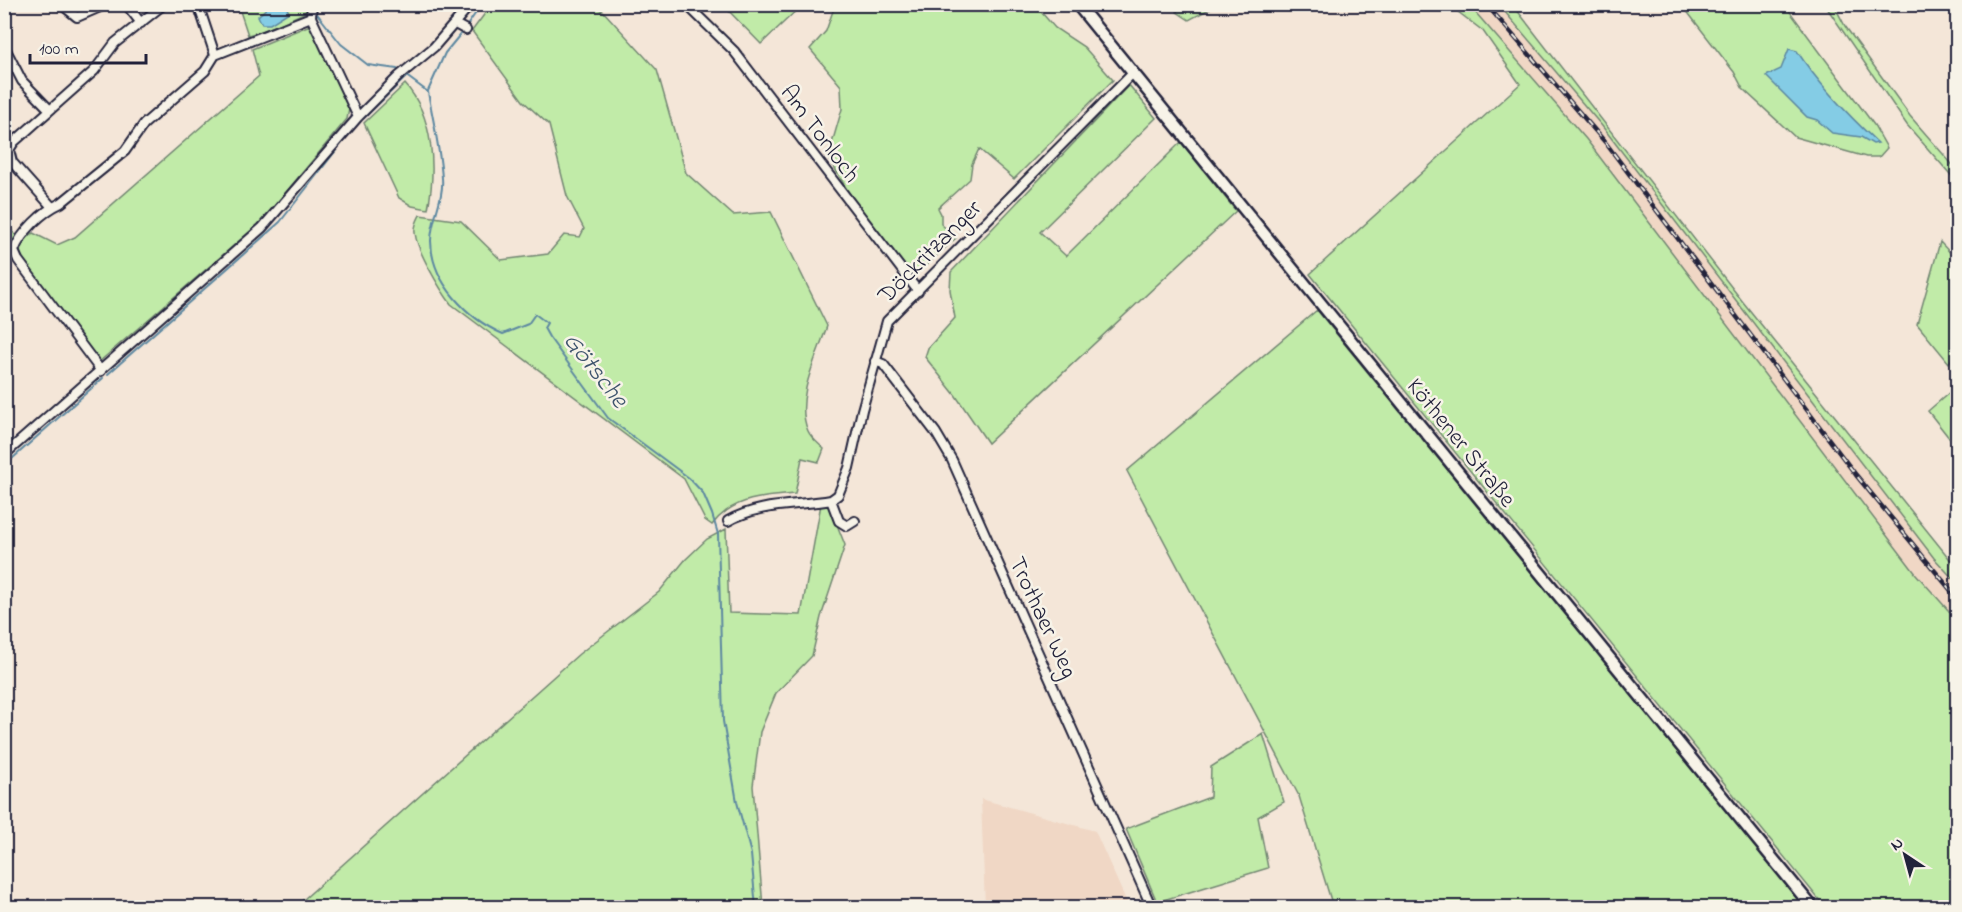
<svg xmlns="http://www.w3.org/2000/svg" width="1962" height="912" viewBox="0 0 1962 912" font-family="'Indie Flower',sans-serif">
  <style>
    .built { fill: #f0d7c5 }
    .green { fill: #c1eba8; stroke: #728672; stroke-width: 1.5 }
    .water { fill: #84cce5; stroke: #5d88a1; stroke-width: 1.5 }
    .lines { fill: none; stroke-linecap: round; stroke-linejoin: round }
    .stream { stroke: #5d88a1; stroke-width: 2 }
    .street-casing { stroke: #22223b; stroke-width: 12 }
    .secondary-casing { stroke: #22223b; stroke-width: 15 }
    .street { stroke: #f7f3e8; stroke-width: 8 }
    .secondary { stroke: #f7f3e8; stroke-width: 10 }
    .rail-casing { stroke: #22223b; stroke-width: 4.5 }
    .rail { stroke: #f7f3e8; stroke-width: 2; stroke-dasharray: 7; stroke-linecap: butt }
    .labels { text-anchor: middle; stroke-width: 5; stroke-linejoin: round; paint-order: stroke }
    .street-label { font-size: 24px; fill: #22223b; stroke: #f7f3e8 }
    .water-label { font-size: 26px; font-style: italic; fill: #3f556e; stroke: #f7f3e8 }
  </style>
  <rect width="100%" height="100%" fill="#f4e6d8"/>
  <filter id="ink" filterUnits="userSpaceOnUse"><feTurbulence type="fractalNoise" baseFrequency=".0167" numOctaves="2"/><feDisplacementMap in="SourceGraphic" scale="12" xChannelSelector="R" yChannelSelector="G"/><feConvolveMatrix kernelMatrix="1 2 1 2 8 2 1 2 1" color-interpolation-filters="sRGB"/></filter>
  <g filter="url(#ink)">
    <!-- built -->
    <path class="built" d="M1469,5H1499L1602,126L1934,558L1957,583V620L1916,574L1586,139Z
      M981,799L1095,831L1129,907H985Z"/>
    <!-- green -->
    <path class="green" d="M500,4L592,5L603,11L657,70L686,173L733,215L771,212L827,326C817,357 794,399 808,431C811,438 819,444 824,449L819,462L802,458L795,494C763,497 733,497 712,525L705,520L684,479L451,304C440,289 417,251 415,233C414,226 417,221 420,215L461,221L501,260L548,254L564,235L580,237L584,229L567,196L549,125L523,101L472,31L489,8Z
      M238,5H307L308,11L269,29L248,35Z
      M723,5H802L761,44Z
      M835,5H1035L1055,28L1084,47L1113,80L1014,179L979,149L972,164L970,179L938,208L941,214V224L956,238L913,277L856,205L828,157L842,109L841,86L810,49L826,31Z
      M1179,5V4L1217,5L1189,20L1177,12Z
      M1449,5H1469L1586,139L1916,574L1957,620V907H1825L1310,274L1520,84L1483,31Z
      M1499,5H1513L1743,302L1957,568V583L1934,558L1602,126Z
      M1682,5H1785L1874,125L1887,148L1879,157H1866L1795,137L1743,89L1734,72Z
      M1825,5H1834L1845,26L1910,116L1957,170V182L1907,125Z
      M310,25L349,109L347,119L262,221L99,362L21,258C18,245 24,241 33,233L57,245L75,237L259,76L252,49Z
      M405,84C434,116 436,169 428,209L412,206L399,198L364,123Z
      M1129,85L1156,118L1040,232L1066,256L1181,142L1236,211L988,443L956,396L925,357L928,348L955,318L950,290L951,272Z
      M4,220L17,237L11,245L10,258L5,250Z
      M1940,242L1957,260V349L1949,363L1917,324Z
      M1317,310L1804,907H1333L1299,796L1127,471Z
      M1957,386V448L1928,411Z
      M821,504L830,507L845,545L821,617L812,656L776,693L760,732L753,786L763,907L294,908L579,654L659,592L685,560L707,539L726,529L729,613L801,615Z
      M1263,734L1284,802L1258,817L1268,868L1157,902L1126,829L1210,797L1211,767Z"/>
    <!-- water -->
    <path class="water" d="M270,5H285L289,12L270,24H262L258,16Z
      M1789,49L1797,51C1819,85 1848,115 1878,143L1873,144L1861,137L1832,133L1817,120L1807,117L1766,76L1781,69Z"/>
    <g class="lines">
      <!-- stream -->
      <path class="stream" d="M315,11L341,44L368,65L397,69L428,92C433,120 440,149 442,178C444,199 431,220 431,241C431,282 468,319 503,334L528,324L535,314L547,323L544,328L549,337L608,418L689,478L703,493L712,514L718,534L723,721L737,802L751,854L756,908
        M466,27L482,4
        M428,91L445,53L463,31
        M364,118L407,76
        M108,374L280,222L352,130
        M4,466L103,378"/>
      <!-- street casing -->
      <g class="street-casing">
        <path id="street" d="M61,4L77,17L107,4
          M126,4L141,23
          M198,4L215,55
          M312,4L311,17L358,117
          M686,4L734,51L918,291
          M455,24L466,30
          M4,46L22,81L50,110
          M215,55L311,17
          M52,207L12,162L9,150L14,142L94,71L115,43L164,4
          M875,361L883,364L936,433L952,460L1152,908
          M101,371L18,260L14,251C21,232 43,211 61,203L125,151L144,124L205,71L215,55
          M4,455L262,228L358,117L399,76L434,47L471,4
          M728,521C759,503 797,506 831,500
          M855,521L847,526L839,521L831,500L838,495L849,468L862,410L887,321L1133,73"/>
      </g>
      <!-- secondary casing -->
      <g class="secondary-casing">
        <path id="secondary" d="M1077,4L1813,908"/>
      </g>
      <!-- street -->
      <use href="#street" class="street"/>
      <!-- secondary -->
      <use href="#secondary" class="secondary"/>
      <!-- rail casing -->
      <g class="rail-casing">
        <path id="rail" d="M1486,4L1605,142L1856,475L1958,599"/>
      </g>
      <!-- rail -->
      <use href="#rail" class="rail"/>
    </g>
  </g>
  <g class="labels">
    <!-- street labels -->
    <g class="street-label">
      <text transform="translate(821 133) rotate(53)" y="8">Am Tonloch</text>
      <text transform="translate(929 251) rotate(-45)" y="8">Döckritzanger</text>
      <text transform="translate(1462 442) rotate(51)" y="8">Köthener Straße</text>
      <text transform="translate(1044 617) rotate(65)" y="8">Trothaer Weg</text>
    </g>
    <!-- water labels -->
    <g class="water-label">
      <text transform="translate(597 369) rotate(52)" y="9">Götsche</text>
    </g>
  </g>
  <!-- margin -->
  <rect width="1962" height="912" fill="none" stroke="#f7f3e8" stroke-width="24"/>
  <rect x="12" y="12" width="1938" height="888" fill="none" stroke="#22223b" stroke-width="2" filter="url(#ink)"/>
  <!-- north arrow -->
  <g transform="translate(1905 855) rotate(324)" stroke="#f7f3e8" stroke-width="4.5" paint-order="stroke">
  <path d="M0-4.5L10 22L0 15L-10 22Z" fill="#22223b"/>
  <text y="-9" font-size="16" font-weight="bold" text-anchor="middle" fill="#22223b">N</text>
  </g>
  <!-- scale -->
  <path d="M30 54v9h116v-9" fill="none" stroke="#22223b" stroke-width="3"/>
  <text x="39" y="54" font-size="18" fill="#22223b" stroke="#f7f3e8" stroke-width="4.5" paint-order="stroke">100 m</text>
</svg>
